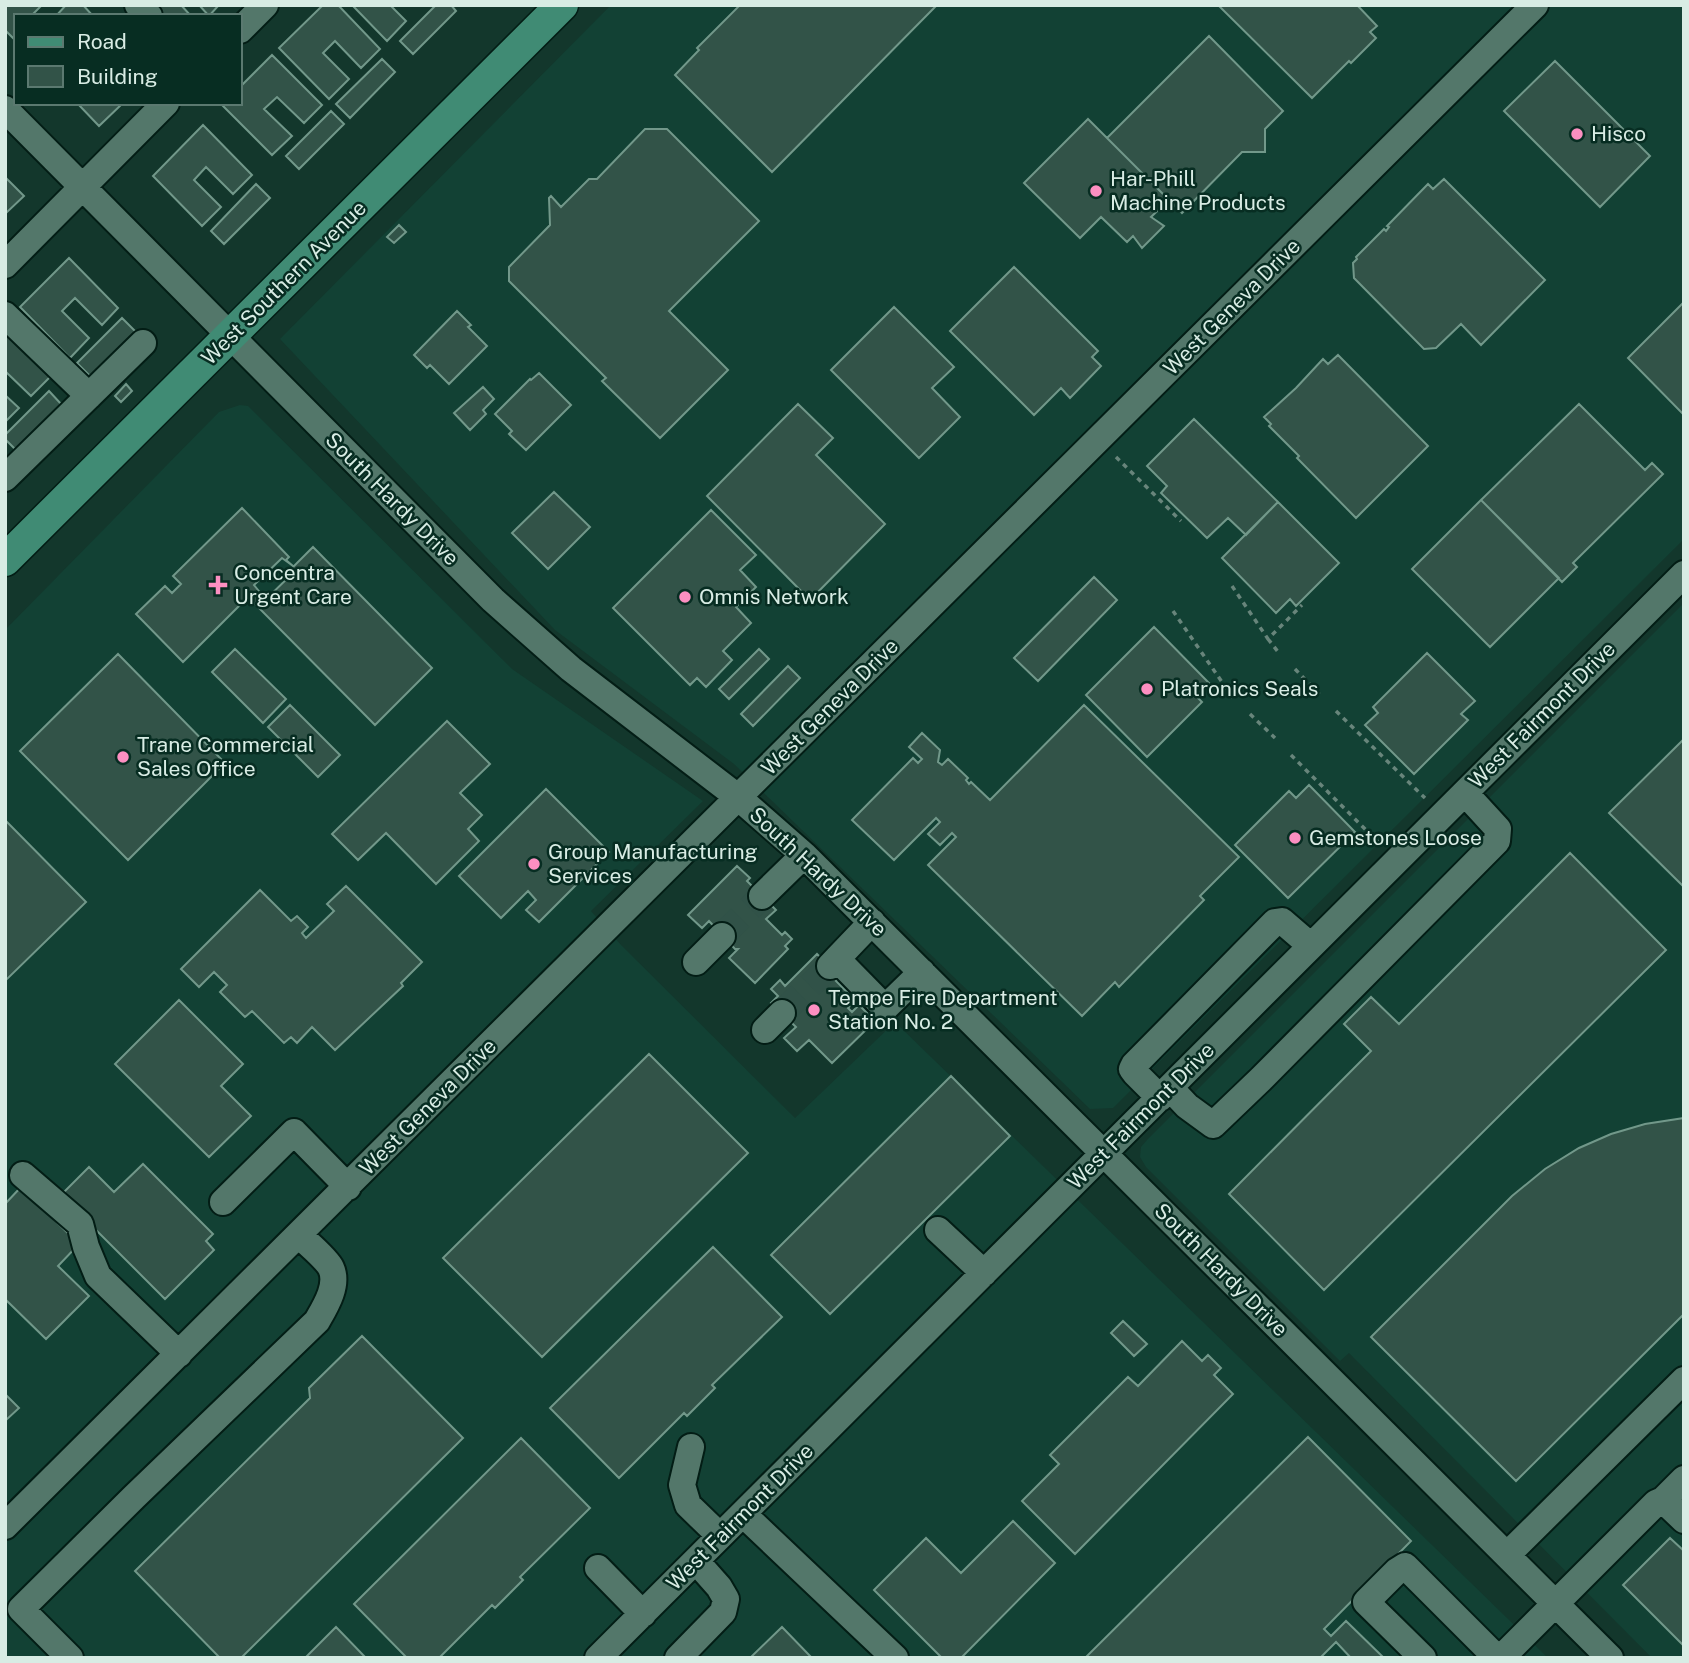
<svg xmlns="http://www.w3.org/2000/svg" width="1689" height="1663" viewBox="0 0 1689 1663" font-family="'Public Sans',sans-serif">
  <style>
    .built { fill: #124134 }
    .building { fill: #325348; stroke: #72988a; stroke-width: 2 }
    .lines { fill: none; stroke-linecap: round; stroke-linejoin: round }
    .minor-tunnel { stroke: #315248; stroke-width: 26; stroke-dasharray: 26 13; stroke-linecap: butt }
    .minor-casing { stroke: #031d15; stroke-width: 30 }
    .major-casing { stroke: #031d15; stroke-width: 35 }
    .path { stroke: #68857b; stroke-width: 3.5; stroke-dasharray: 5 5; stroke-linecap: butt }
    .minor { stroke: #53776a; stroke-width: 26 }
    .major { stroke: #408b74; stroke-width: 32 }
    .poi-dot { fill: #fc8fc1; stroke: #072d22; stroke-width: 2.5 }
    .labels { text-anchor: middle; stroke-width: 5; stroke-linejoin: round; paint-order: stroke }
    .poi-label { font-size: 21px; fill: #d8ece4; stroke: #072d22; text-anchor: start }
    .street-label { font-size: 21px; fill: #d8ece4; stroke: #072d22 }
  </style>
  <rect width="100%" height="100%" fill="#13372c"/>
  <!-- built -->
  <path class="built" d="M611,5H1684V539L1113,1108L1090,1109L734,764L555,630L280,339Z
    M240,405L248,406L512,669L703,801L591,911L621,945L795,1118L895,1022L1548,1658H5V630L219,412Z
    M1684,603V1658H1652L1349,1353L1340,1361L1146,1167L1140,1157L1141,1147L1147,1140Z"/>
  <!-- building -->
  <path class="building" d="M5,5H42L34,13L37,16H16V41L5,30Z
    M66,5H83L93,16H56Z
    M155,5H181L191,16H165Z
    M199,5H219L209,16Z
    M323,5H338L380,49L361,68L335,41L323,53L349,79L329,99L279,48Z
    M352,5H390L406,21L387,41Z
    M436,5H451L456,11L413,54L400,41Z
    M740,5L744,6L937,5L772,172L675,75L699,50L697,48Z
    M1218,5H1357L1377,26L1370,32L1376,38L1351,63L1349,61L1312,98Z
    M1209,36L1283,111L1265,129V152H1242L1182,213L1107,138Z
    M272,55L322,105L304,123L277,97L264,109L292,136L272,155L222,105L240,103V87Z
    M382,59L395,72L350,118L336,104Z
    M1555,61L1650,156L1600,207L1504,111Z
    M77,103H123L99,126Z
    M331,111L344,124L299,169L286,156Z
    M1088,119L1169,200L1151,217L1164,226L1142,248L1133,236L1127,242L1101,217L1080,238L1024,183Z
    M203,125L252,175L233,194L206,167L194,180L221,207L202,226L153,176Z
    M645,129H667L759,221L669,311L728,370L660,438L602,381L606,378L509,281V267L550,225L549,198L551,196L561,207L589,179H597Z
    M5,177L24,196L5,214Z
    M1444,179L1545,280L1481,345L1461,324L1436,348L1424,349L1354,278L1353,263L1357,259L1356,257L1384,229L1386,231L1389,227L1387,226L1428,184L1433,189Z
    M256,184L270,198L224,244L211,231Z
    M399,225L406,232L394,243L387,237Z
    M69,258L118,308L102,325L75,298L62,311L89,338L70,358L20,307Z
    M1014,267L1098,351L1092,357L1101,366L1070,398L1061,388L1034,415L950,331Z
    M1684,302V414H1683L1628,358Z
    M894,307L954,367L932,388L960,417L919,458L831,370Z
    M457,311L471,325L468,327L487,346L449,384L430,365L427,368L414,355Z
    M122,318L136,332L91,377L77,363Z
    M5,331L51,376L31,396L5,371Z
    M1338,355L1428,446L1356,518L1297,458L1299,456L1269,426L1271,424L1264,417L1296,388L1323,359L1328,364Z
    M539,373L571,405L526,450L509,434L512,431L495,414L530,379L531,380Z
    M126,384L132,391L121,402L115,396Z
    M483,387L494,399L483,410L486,414L470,430L454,413Z
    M49,391L62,405L16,450L5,439V435Z
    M5,395L19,408L5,422Z
    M798,404L833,438L816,455L885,524L810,600L707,496Z
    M1579,404L1645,470L1652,463L1663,474L1573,563L1577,567L1562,582L1481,500Z
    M1194,419L1278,502L1246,535L1228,518L1207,538L1161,493L1167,486L1147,466Z
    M554,492L590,527L548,569L512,533Z
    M1481,500L1559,578L1490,647L1412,569Z
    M1278,502L1339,563L1296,606L1290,599L1276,613L1222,558Z
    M242,508L289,557L286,560L293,566L282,558L254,585L266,600L258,607L248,597L183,662L136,614L165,586L172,593L181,584L173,576Z
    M711,510L756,555L740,570L756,587L736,607L751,623L723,651L732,660L706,687L697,678L690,685L613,608Z
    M313,547L432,668L375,725L258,607L295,571L292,568Z
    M1094,577L1117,600L1038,681L1014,658Z
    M1154,627L1209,683L1196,696L1202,702L1147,757L1086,695Z
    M235,649L286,699L263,723L212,672Z
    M759,649L769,659L729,699L719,689Z
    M1427,653L1475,701L1461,714L1468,720L1414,774L1365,725L1378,713L1373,707Z
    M118,654L225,763L128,860L20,751Z
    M788,666L800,678L753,726L741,714Z
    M290,705L340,755L318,777L268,727Z
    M1084,705L1239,857L1200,896L1204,900L1119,987L1115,982L1082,1016L928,865L956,837L952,833L940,845L928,834L940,822L936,818L894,860L852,820L913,758L918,763L922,759L909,747L922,733L940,750L938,762L942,765L948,759L968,778L966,780L969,784L971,782L990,800Z
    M447,721L490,764L460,793L482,815L468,829L479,841L436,884L386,833L358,860L332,834Z
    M1684,739V887L1609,813Z
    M1309,785L1355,832L1288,898L1235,845L1289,791L1296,798Z
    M546,789L609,852L539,922L526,910L536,900L528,891L501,918L459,876Z
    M5,820L86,902L5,981Z
    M1570,853L1666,950L1324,1290L1229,1194L1371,1051L1344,1024L1371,997L1399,1024Z
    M737,866L750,878L747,881L776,910L766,919L782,935L785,932L792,939L785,946L788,949L755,983L729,958L738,949H735L709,921L702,928L688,915Z
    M346,886L422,962L401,983L403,986L335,1050L312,1027L297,1043L291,1037L284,1043L252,1011L245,1017L220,992L227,985L214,972L199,987L181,969L260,890L291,921L297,916L308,927L302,933L306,938L334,911L327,904Z
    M817,954L840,977L836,981L848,993L845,996L852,1004L848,1008L852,1012L859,1005L875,1021L832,1063L809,1040L797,1051L784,1038L796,1027L771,1003L778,996L771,989L780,980L785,986Z
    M179,1000L243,1064L221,1086L251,1116L209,1157L115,1064Z
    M649,1054L748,1153L542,1357L443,1258Z
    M951,1076L1010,1136L830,1314L771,1255Z
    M1684,1118V1314L1516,1481L1371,1337L1512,1196L1545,1169L1579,1148L1611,1134L1645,1124Z
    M143,1164L213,1234L206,1241L214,1250L165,1299L61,1195L89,1167L114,1192Z
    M21,1187L79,1244L58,1266L89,1296L46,1339L5,1299V1204Z
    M713,1247L782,1317L712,1385L715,1388L687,1416L684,1413L619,1478L550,1408Z
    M1123,1321L1147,1344L1134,1356L1111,1333Z
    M362,1336L463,1438L241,1658H220L135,1571L310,1398L309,1388Z
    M1182,1341L1202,1361L1208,1355L1221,1368L1214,1375L1233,1394L1075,1554L1022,1501L1059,1464L1050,1455L1128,1377L1138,1386Z
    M5,1394L19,1408L5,1421Z
    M1308,1437L1411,1541L1324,1629L1331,1636L1346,1621L1384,1658H1351L1336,1642L1320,1658H1085Z
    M521,1438L590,1508L520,1577L523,1580L495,1608L492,1605L439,1658H407L354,1604Z
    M1013,1521L1055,1563L961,1658H942L874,1590L926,1538L961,1573Z
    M1670,1538L1684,1551V1646L1623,1585Z
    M336,1627L366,1658H305Z
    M782,1627L812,1658H750Z"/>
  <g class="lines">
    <!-- minor-tunnel -->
    <path class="minor-tunnel" d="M722,936L762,896
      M782,1013L830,966"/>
    <!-- minor casing -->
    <g class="minor-casing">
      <path id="minor" d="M138,5L149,16
        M240,30L265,5
        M5,109L493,600L571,669L739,798L804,855L1610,1658
        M5,265L166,103
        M5,315L89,396
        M5,478L143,343
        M762,896L804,855
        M837,959L885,1008L922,972
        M696,962L722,936
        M830,966L872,922
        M765,1030L782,1013
        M1170,1088L1187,1106L1213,1125L1261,1079L1497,841L1498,829L1465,793
        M1160,1098L1135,1073L1132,1069L1134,1065L1275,922L1282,921L1311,946
        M23,1175L80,1224L86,1247L98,1276L179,1354
        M223,1202L294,1132L348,1187
        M938,1230L984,1273
        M691,1447L682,1485L688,1505L720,1536
        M1663,1500L1684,1479
        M743,1514L895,1658
        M5,1526L1535,5
        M1507,1555L1684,1380
        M598,1568L643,1614
        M70,1658L21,1609L134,1497L317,1321C325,1307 339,1285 331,1268C326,1258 307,1243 299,1235
        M598,1658L1684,574
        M678,1658L723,1612L726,1599L719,1587L696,1561
        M1423,1658L1366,1602L1397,1571L1405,1566L1497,1658
        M1501,1658L1656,1503L1663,1500L1684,1520"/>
    </g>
    <!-- major casing -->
    <g class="major-casing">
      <path id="major" d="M5,560L562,5"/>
    </g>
    <!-- path -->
    <path class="path" d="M1116,457L1181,521
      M1232,586L1268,639L1302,605
      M1173,611L1233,698
      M1268,639L1279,653
      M1295,669L1320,695
      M1336,711L1425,798
      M1250,714L1275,738
      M1291,755L1380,844"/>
    <!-- minor -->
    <use href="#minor" class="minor"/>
    <!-- major -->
    <use href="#major" class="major"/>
  </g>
  <!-- markers -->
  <g class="poi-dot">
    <circle cx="1577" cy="134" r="7"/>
    <circle cx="1096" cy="191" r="7"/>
    <path d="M214.5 574.5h7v7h7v7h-7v7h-7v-7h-7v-7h7z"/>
    <circle cx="685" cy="597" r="7"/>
    <circle cx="1147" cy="689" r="7"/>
    <circle cx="123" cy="757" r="7"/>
    <circle cx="1295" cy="838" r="7"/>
    <circle cx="534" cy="864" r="7"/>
    <circle cx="814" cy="1010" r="7"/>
  </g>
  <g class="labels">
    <!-- poi labels -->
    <g class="poi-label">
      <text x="1591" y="141">Hisco</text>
      <text x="1110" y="186">Har-Phill<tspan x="1110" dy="24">Machine Products</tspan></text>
      <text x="234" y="580">Concentra<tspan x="234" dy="24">Urgent Care</tspan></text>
      <text x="699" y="604">Omnis Network</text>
      <text x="1161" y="696">Platronics Seals</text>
      <text x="137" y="752">Trane Commercial<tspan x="137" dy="24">Sales Office</tspan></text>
      <text x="1309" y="845">Gemstones Loose</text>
      <text x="548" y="859">Group Manufacturing<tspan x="548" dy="24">Services</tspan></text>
      <text x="828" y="1005">Tempe Fire Department<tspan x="828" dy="24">Station No. 2</tspan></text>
    </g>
    <!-- street labels -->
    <g class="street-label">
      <text transform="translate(284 283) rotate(-45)" y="7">West Southern Avenue</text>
      <text transform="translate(1232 307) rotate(-45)" y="7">West Geneva Drive</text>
      <text transform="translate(392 499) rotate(45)" y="7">South Hardy Drive</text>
      <text transform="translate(830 707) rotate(-45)" y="7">West Geneva Drive</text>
      <text transform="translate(1542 715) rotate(-45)" y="7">West Fairmont Drive</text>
      <text transform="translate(818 872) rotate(43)" y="7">South Hardy Drive</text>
      <text transform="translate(428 1107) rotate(-45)" y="7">West Geneva Drive</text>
      <text transform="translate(1141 1116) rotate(-45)" y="7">West Fairmont Drive</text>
      <text transform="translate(1221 1270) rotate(45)" y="7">South Hardy Drive</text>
      <text transform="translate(740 1517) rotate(-45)" y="7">West Fairmont Drive</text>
    </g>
  </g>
  <!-- border -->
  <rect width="1689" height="1663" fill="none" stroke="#d8ece4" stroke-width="14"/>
  <!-- legend -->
  <rect x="14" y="14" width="228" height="91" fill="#072d22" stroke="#5b7970" stroke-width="2"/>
  <rect x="28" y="37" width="35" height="10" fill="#408b74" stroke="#5b7970" stroke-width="2"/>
  <text x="77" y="49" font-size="21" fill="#d8ece4">Road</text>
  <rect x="28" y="66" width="35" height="21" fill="#325348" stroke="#5b7970" stroke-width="2"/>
  <text x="77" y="84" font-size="21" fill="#d8ece4">Building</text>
</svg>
